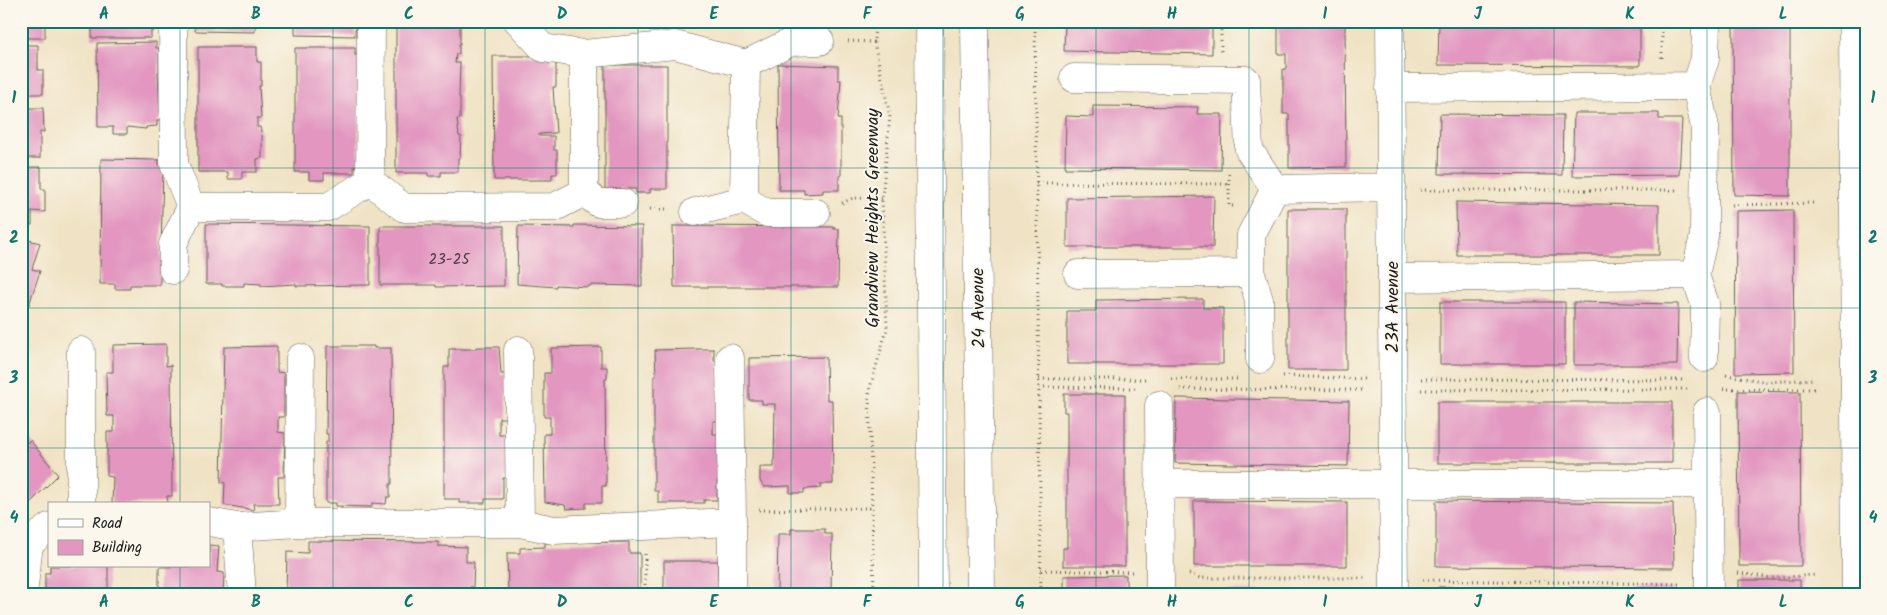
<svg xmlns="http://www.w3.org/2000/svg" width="1887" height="615" viewBox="0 0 1887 615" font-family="Kalam,sans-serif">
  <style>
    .building { fill: #e296c0 }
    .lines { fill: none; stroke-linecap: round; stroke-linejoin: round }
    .minor-casing { stroke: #666257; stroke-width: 29 }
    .major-casing { stroke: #666257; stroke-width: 29 }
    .path { stroke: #666257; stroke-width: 3; stroke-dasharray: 1 4; stroke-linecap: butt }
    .minor { stroke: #fff; stroke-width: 28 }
    .major { stroke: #fff; stroke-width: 28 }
    .grid { fill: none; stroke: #0f766e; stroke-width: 1; stroke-opacity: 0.55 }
    .labels { text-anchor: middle; stroke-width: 4; stroke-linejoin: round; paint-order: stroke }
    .number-label { font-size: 15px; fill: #4e3a45 }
    .street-label { font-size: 18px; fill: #1c1c1c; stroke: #fbf7ec }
    .neatline { fill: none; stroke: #0f766e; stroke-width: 2 }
    .grid-label { font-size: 16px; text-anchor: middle; font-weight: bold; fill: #0f766e }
  </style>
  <rect width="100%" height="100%" fill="#fbf7ec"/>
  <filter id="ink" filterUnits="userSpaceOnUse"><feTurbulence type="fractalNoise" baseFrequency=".02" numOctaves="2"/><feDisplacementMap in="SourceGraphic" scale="10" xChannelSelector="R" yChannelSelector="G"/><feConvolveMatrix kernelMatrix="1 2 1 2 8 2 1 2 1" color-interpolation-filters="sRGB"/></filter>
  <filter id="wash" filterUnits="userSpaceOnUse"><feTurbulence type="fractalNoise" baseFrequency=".0096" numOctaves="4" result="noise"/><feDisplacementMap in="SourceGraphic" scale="20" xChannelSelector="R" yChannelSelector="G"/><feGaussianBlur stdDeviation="1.12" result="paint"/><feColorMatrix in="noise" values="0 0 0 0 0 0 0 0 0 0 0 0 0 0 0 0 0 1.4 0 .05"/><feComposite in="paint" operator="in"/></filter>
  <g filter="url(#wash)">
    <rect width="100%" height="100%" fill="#f0e3c5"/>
    <g id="blocks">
      <!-- building -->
      <path class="building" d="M21,21H45V38H21Z
        M92,21H154V31H151V38H92Z
        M195,21H256L255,32L195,31Z
        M295,21H359V29H355V36L295,35Z
        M396,21L460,23V44H459V54H456L455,63H460L459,97H460V119H457L459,136H461L460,158H458V172H441V176H428V173H396Z
        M628,21H667V28Z
        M1065,21H1212V54L1064,51Z
        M1278,21H1345L1346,167L1289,168V114H1283V69H1286V54H1278Z
        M1439,21H1640V66L1438,65Z
        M1733,21H1790V196L1734,195Z
        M156,42V48H159V72H158L160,120H157V126L146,127V129L127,127V134H113V127H98L97,43Z
        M21,45H38V70H43V94H27V97H21Z
        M198,47H257V62H261V86H259L261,118H257V127H260L262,136V158L257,159V172H242V179H228V172H198Z
        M295,48H355V55H359L358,166H354V173H324V180H309V172H295Z
        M493,56H551V63H556V87H553L556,133L539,134V136H554V150H557V174H552V180H494Z
        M778,64L838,66V80H841L838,119H841V176H839V190H823V193L804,194V190H779Z
        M605,65H667V189H650V193H636V189H605Z
        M1093,106L1198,107L1197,114H1222L1221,170L1065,168L1066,116L1093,117Z
        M21,108H43L44,132H40V158H21Z
        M1574,113H1659V119H1682L1679,175L1572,176Z
        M1440,114L1563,115L1562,175L1439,174Z
        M101,159L159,160V166H163L161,254L163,277H160V285H130V289H115V284H100Z
        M21,167H41V189H45V212L32,211V225H21Z
        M1214,196L1213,247H1067V198Z
        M1456,202L1659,205V255H1457Z
        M1288,209H1346V370H1288Z
        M1793,210L1794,372L1735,373L1736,211Z
        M206,224L370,226V285L296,286V284L261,286V284L244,283V286H222V284H206Z
        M574,225L642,226V286L590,285L589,287L556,285V287L517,284L518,226L574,227Z
        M380,226H504V286L436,287V285H380Z
        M673,226L834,227V229H839L838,287H674Z
        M21,238L40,243L32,269L40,271L29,305L21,303Z
        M1203,299V308H1223V364H1067V311H1096V300Z
        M1440,302H1565V364H1440Z
        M1574,302L1678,304L1677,365H1574Z
        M166,344V366L171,365L172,496H167L168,503L112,504L113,477L107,476V432H114V416H107L106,372H113V345Z
        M277,346V372L284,373V417H278V432L285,433L284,477H278L279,504H253L254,510L224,505L225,483L221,482L224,347Z
        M327,346H374V348H391L392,484H390V497H387L386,504L372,503V507L336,506V503H326V442H328V434H326Z
        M476,347H499L501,374H506V418H499V435H506L507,478H503V499H485V503H459V499H444V367H449V349H476Z
        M601,347V367H607V379H605L606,486H602V503H586V508L566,509L565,505L545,502L544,434H550V417H544V373H551V348Z
        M694,349H714V361H718L720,421H713V434H720V480H717V500H704V503H658V491H654V376H656L655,350Z
        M826,357L827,400H832L833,484H820L821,488L804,489V493H790V486L764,487L760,481V467H774L775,404H762V400H749V358Z
        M1738,391L1800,392L1801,566H1739Z
        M1064,394H1125V566H1063V548H1067V412H1064Z
        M1176,398L1349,401L1348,466L1175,463Z
        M1437,402H1672V463H1437Z
        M21,437L27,443L30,440L58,475L21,512Z
        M1194,501L1347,502V566H1194Z
        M1436,501L1673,503L1674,568L1436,566Z
        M791,529H825V534H832L831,594H777L778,534H791Z
        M308,541L438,542V546L466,547V562H474L473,587H470V592H460V594H286L287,552L308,553Z
        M629,542V553H640V594L508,593L507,553H520V548L545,547V543Z
        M209,545L219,546L217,572L224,573L223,594H159V567L209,566Z
        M664,561H718V580H728V594H664Z
        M50,566H108V594H45V573H50Z
        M1126,575V594L1064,593V576Z
        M1739,580H1800V594H1739Z
        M1439,587L1675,588V594H1439Z
        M1194,590L1316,592V594H1194Z"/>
    </g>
  </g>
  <g filter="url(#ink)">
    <use href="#blocks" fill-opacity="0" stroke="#666257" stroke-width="1"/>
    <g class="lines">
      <!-- minor casing -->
      <g class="minor-casing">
        <path id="minor" d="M173,21L174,164L191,207H328L370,181L404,208L555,207L584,192V54L543,48L518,21
          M1390,21L1394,594
          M1853,21L1856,594
          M584,54L675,45L746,64L744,200L695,212
          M746,64L791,42L820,41
          M1074,78L1246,80L1249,150L1275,189L1251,235V273L1259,300L1260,359
          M1390,88L1696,86
          M370,181L371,21
          M1275,189L1392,187
          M584,192L598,203H623
          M744,200L767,213H816
          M173,270V244L191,207
          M1078,274L1251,273
          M1392,278L1695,275
          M518,350L520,523
          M730,358L732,522
          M1704,358L1705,304L1695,275L1704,236L1705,127L1696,86L1705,59L1706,25
          M1159,405L1160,594
          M1707,412L1709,594
          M1159,484H1706
          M81,504V351
          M209,522L237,527L299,523H520L554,530L732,522V594
          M299,523L300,358
          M237,527L242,594
          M23,594L29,544L49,527"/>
      </g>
      <!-- major casing -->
      <g class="major-casing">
        <path id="major" d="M929,21L933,594
          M975,21L981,594"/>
      </g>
      <!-- path -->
      <path class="path" d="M1035,21L1041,594
        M848,41L874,42
        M1221,51V21
        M1662,58V21
        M1229,174V206H1235
        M1036,183L1229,184
        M1420,190H1677
        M842,203L853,198L882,199
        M1732,205L1814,203
        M650,209H668
        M1726,375L1768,382L1815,379
        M1283,376L1364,379
        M1039,379H1147
        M1171,379H1239
        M1421,379L1686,380
        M1039,387L1137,388
        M1180,389L1364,390
        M1723,389H1815
        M1421,390L1689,389
        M759,510L870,508
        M645,554V594
        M1041,570L1133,572
        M1738,573L1772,578L1816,575
        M1189,574L1200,578H1365
        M1423,580L1680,584
        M874,594L869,391L887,329L882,199L890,116L874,42L875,21"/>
      <!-- minor -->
      <use href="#minor" class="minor"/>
      <!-- major -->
      <use href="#major" class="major"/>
    </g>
  </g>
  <!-- grid -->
  <path class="grid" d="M180,21V504M333,21V594M485,21V594M638,21V594M791,21V594M943,21V594M1096,21V594M1249,21V594M1402,21V594M1554,21V594M1707,21V594M21,168H1866M21,308H1866M21,448H1866M180,566V594"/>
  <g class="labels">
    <!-- number labels -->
    <g class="number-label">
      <text x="449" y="264">23-25</text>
    </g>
    <!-- street labels -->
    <g class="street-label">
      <text transform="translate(872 218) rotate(-90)" y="6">Grandview Heights Greenway</text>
      <text transform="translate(1392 307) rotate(-90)" y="6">23A Avenue</text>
      <text transform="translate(978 308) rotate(-91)" y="6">24 Avenue</text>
    </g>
  </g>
  <!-- margin -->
  <rect width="1887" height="615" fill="none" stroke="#fbf7ec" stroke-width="55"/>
  <!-- legend -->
  <rect x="48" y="502" width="162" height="65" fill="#fbf7ec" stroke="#a29f99"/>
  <rect x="58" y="519" width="25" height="8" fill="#ffffff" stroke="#a29f99"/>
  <text x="92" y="528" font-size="15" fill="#1c1c1c">Road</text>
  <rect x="58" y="540" width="25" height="15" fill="#e296c0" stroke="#a29f99"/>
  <text x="92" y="552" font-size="15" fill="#1c1c1c">Building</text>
  <rect x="28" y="28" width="1832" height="560" class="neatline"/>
  <g class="grid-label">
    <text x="104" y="19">A</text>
    <text x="256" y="19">B</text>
    <text x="409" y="19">C</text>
    <text x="562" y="19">D</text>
    <text x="714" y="19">E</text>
    <text x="867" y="19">F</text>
    <text x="1020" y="19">G</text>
    <text x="1172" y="19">H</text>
    <text x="1325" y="19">I</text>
    <text x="1478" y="19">J</text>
    <text x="1630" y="19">K</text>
    <text x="1783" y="19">L</text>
    <text x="14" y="103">1</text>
    <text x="1873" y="103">1</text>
    <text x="14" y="243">2</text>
    <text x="1873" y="243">2</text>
    <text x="14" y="383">3</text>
    <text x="1873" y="383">3</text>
    <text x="14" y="523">4</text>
    <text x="1873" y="523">4</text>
    <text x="104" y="607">A</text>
    <text x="256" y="607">B</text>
    <text x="409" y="607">C</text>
    <text x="562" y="607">D</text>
    <text x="714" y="607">E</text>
    <text x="867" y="607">F</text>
    <text x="1020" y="607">G</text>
    <text x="1172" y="607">H</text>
    <text x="1325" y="607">I</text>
    <text x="1478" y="607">J</text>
    <text x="1630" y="607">K</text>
    <text x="1783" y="607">L</text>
  </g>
</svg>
